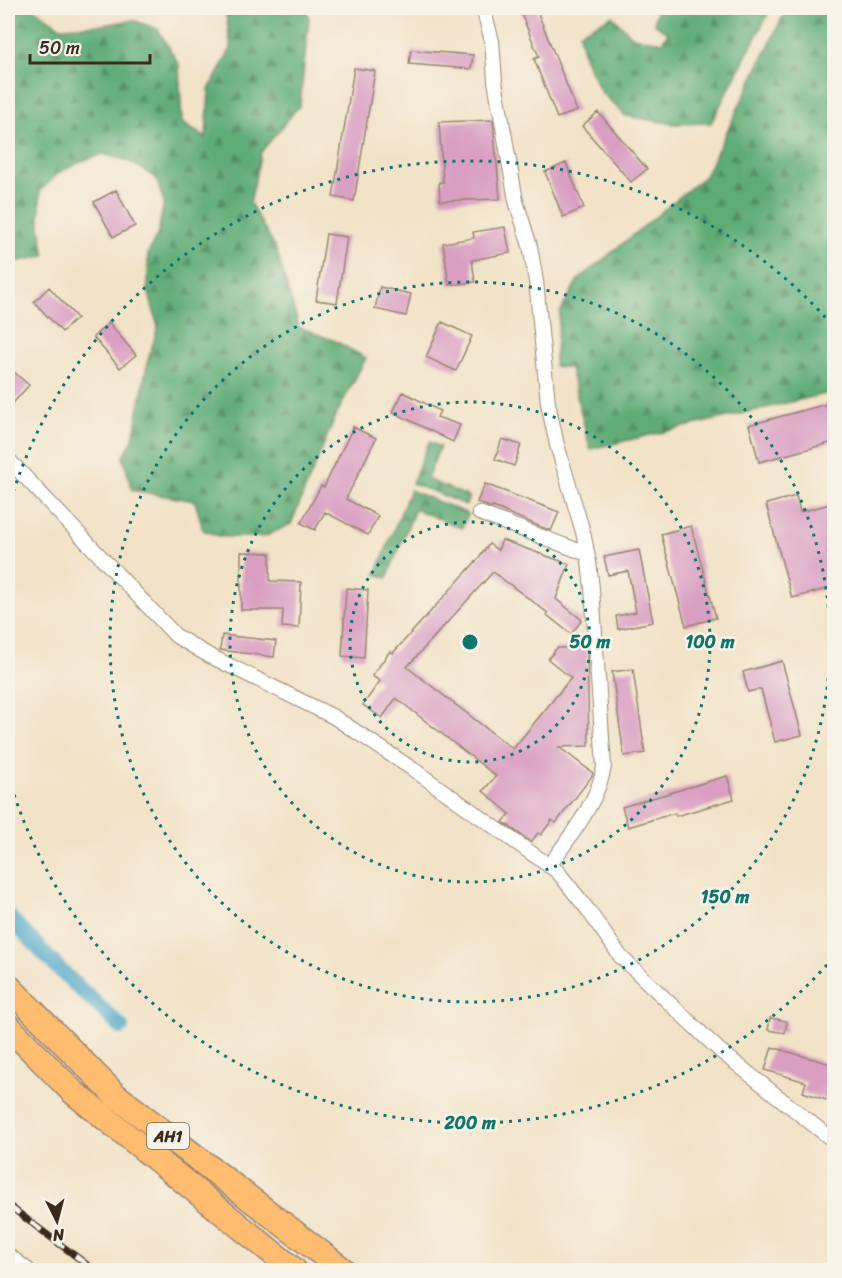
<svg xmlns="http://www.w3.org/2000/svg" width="842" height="1278" viewBox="0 0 842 1278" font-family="Sriracha,sans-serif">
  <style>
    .forest { fill: url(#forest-firs); stroke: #4c6b4a; stroke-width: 1.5 }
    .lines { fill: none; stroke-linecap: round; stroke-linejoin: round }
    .canal { stroke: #49a5c7; stroke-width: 16 }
    .building { fill: #d99ec2 }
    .minor-casing { stroke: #968672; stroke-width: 16 }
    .trunk-casing { stroke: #968672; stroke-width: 27 }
    .minor { stroke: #fff; stroke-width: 14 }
    .trunk { stroke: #febc70; stroke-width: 24 }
    .rail-casing { stroke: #3b2a1e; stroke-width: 7 }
    .rail { stroke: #f7f3e8; stroke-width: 4.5; stroke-dasharray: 14; stroke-linecap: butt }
    .ring { fill: none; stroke: #0f766e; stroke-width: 3; stroke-dasharray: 3 6 }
    .labels { text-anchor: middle; stroke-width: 5; stroke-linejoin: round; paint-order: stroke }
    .shield { fill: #f7f3e8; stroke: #73665b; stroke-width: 1.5 }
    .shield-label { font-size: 16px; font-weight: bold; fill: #3b2a1e }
    .centre { fill: #0f766e; stroke: #f7f3e8; stroke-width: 3 }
    .ring-label { font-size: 18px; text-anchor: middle; font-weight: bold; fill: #0f766e; stroke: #f7f3e8; stroke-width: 5; stroke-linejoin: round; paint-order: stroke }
  </style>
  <defs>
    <pattern id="forest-firs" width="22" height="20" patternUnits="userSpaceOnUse" patternTransform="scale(1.5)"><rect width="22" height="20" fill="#5eac77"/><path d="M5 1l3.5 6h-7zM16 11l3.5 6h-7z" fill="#4f8c61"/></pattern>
  </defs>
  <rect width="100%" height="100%" fill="#f7f3e8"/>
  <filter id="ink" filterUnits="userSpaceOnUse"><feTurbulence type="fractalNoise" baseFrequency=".0167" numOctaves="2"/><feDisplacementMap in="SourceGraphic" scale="12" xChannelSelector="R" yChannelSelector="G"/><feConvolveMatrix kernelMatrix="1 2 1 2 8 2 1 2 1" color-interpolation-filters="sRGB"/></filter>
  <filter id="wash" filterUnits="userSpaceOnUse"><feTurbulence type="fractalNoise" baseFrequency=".008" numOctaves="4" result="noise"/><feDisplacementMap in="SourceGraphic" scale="24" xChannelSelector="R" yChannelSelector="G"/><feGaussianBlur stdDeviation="1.35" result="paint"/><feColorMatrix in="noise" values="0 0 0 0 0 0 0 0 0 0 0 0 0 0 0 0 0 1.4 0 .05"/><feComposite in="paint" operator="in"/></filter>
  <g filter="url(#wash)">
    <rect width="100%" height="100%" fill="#f2e2c7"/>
    <!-- forest -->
    <path class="forest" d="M21,8H33L61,27L102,25L133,20L158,29L179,65L182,123L206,138L209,90L231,48L225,8H306L309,18L300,105L261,152L250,203L276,249L299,327L335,341L366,358L335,417L291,524L264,537H221L203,530L195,501L132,490L123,457L133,439L148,360L158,327L148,290V254L158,233L164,202L156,178L129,161L103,154L82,161L60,172L40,191V227L45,256L8,263V11Z
      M657,8H771L711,123L675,124L626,116L601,92L584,57L579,33L612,16L633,37L662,42L668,33L654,23Z
      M787,8H834V392L590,449L570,368L554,366L560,313L577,281L705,176Z
      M429,442L440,447L427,479L469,497L466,505L412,483Z
      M410,490L468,514L462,528L415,509L387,578L376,574Z"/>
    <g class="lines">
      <!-- canal -->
      <path class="canal" d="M8,916L60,970L121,1027"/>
    </g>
    <g id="blocks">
      <!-- building -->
      <path class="building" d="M519,8H536L577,111L557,118L534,59L539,57Z
        M411,50L473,55L471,69L409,64Z
        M354,68L375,71L354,201L333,197Z
        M598,112L647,169L631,182L582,126Z
        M493,120L500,199L440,201L439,182H443L439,122Z
        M566,163L584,208L563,217L545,172Z
        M116,190L135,226L113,237L94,202Z
        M505,227L510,253L472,260L475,282L449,285L443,243L474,238L473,232Z
        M326,234L347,237L337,303L316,300Z
        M49,287L77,318L62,332L34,302Z
        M380,287L411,294L406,316L375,309Z
        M442,322L472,336L456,371L426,357Z
        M109,323L136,355L120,368L93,337Z
        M8,367L29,385L8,409Z
        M403,392L440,411L437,417L460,425L453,442L393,412Z
        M834,402V442L759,462L749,425Z
        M353,427L376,438L346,499L378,516L368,535L325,512L315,530L301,523L321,486L324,487Z
        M502,439L521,445L514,466L495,459Z
        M485,484L559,512L551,531L493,507L492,508L477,502Z
        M796,496L800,512L834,503V587L792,598L766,504Z
        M691,526L716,618L686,626L661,534Z
        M502,540L569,564L556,599L582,620L571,634L547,615L548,613L493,572L407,667L513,749L571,678L548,659L557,648L587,647L589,746L559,747L593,773L592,776L556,823L552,820L541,835L538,833L531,842L503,822L510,814L483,791L496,776L396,698L382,718L363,705L380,681L372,676L390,651L393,653L479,558L489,544L498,550Z
        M639,550L653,622L618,629L616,616L636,612L628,571L608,575L604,557Z
        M241,552L270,553V581L301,582L299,628L282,627L283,610H241Z
        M346,588L368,590L364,658L342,656Z
        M222,635L276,641L274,657L220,650Z
        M782,661L802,735L775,742L761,689L748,692L743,672Z
        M633,669L645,753L624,756L612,672Z
        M727,776L734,799L676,816L675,813L628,827L622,807Z
        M770,1018L787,1021L785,1033L768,1030Z
        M772,1047L834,1065V1095L832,1094L829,1101L803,1092L806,1082L765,1070Z"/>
    </g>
  </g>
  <g filter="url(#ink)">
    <use href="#blocks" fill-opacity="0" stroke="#968672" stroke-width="1.5"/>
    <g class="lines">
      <!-- minor casing -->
      <g class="minor-casing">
        <path id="minor" d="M483,8L492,41L495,81L516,201L530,246L536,281L548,403L557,445L583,532L589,562L592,589L604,767C597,804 571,835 549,866
          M8,459L176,636L208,655L334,717L414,770L558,872L588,910L621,957L719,1050L834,1141
          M479,513L587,554
          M8,1255L28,1270"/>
      </g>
      <!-- trunk casing -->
      <g class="trunk-casing">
        <path id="trunk" d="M8,986L115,1095L343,1270
          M8,1026L73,1092L294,1270"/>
      </g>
      <!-- minor -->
      <use href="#minor" class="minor"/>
      <!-- trunk -->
      <use href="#trunk" class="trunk"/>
      <!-- rail casing -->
      <g class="rail-casing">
        <path id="rail" d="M8,1205L94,1270"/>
      </g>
      <!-- rail -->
      <use href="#rail" class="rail"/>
    </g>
  </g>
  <!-- distance rings -->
  <g class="ring">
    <circle cx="470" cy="642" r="120"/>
    <circle cx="470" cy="642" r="240"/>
    <circle cx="470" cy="642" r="360"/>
    <path d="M833 958A481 481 0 0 1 8 775M8 509A481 481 0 0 1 833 326"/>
  </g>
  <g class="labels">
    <!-- shield labels -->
    <rect class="shield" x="147" y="1123" width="42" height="26" rx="4.5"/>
    <g class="shield-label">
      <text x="168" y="1142">AH1</text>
    </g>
  </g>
  <circle cx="470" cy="642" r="9" class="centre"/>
  <g class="ring-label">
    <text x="590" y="648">50 m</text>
    <text x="710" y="648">100 m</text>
    <text x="725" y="903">150 m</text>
    <text x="470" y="1129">200 m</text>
  </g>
  <!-- margin -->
  <rect width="842" height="1278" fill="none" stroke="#f7f3e8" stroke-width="30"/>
  <!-- north arrow -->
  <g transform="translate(57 1221) rotate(174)" stroke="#f7f3e8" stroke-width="4.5" paint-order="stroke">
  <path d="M0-4.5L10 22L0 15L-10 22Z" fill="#3b2a1e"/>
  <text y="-9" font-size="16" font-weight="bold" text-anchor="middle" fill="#3b2a1e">N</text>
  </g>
  <!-- scale -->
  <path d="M30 54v9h120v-9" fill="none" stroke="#3b2a1e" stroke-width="3"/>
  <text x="39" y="54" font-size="18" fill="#3b2a1e" stroke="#f7f3e8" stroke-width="4.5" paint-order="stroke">50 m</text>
</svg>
